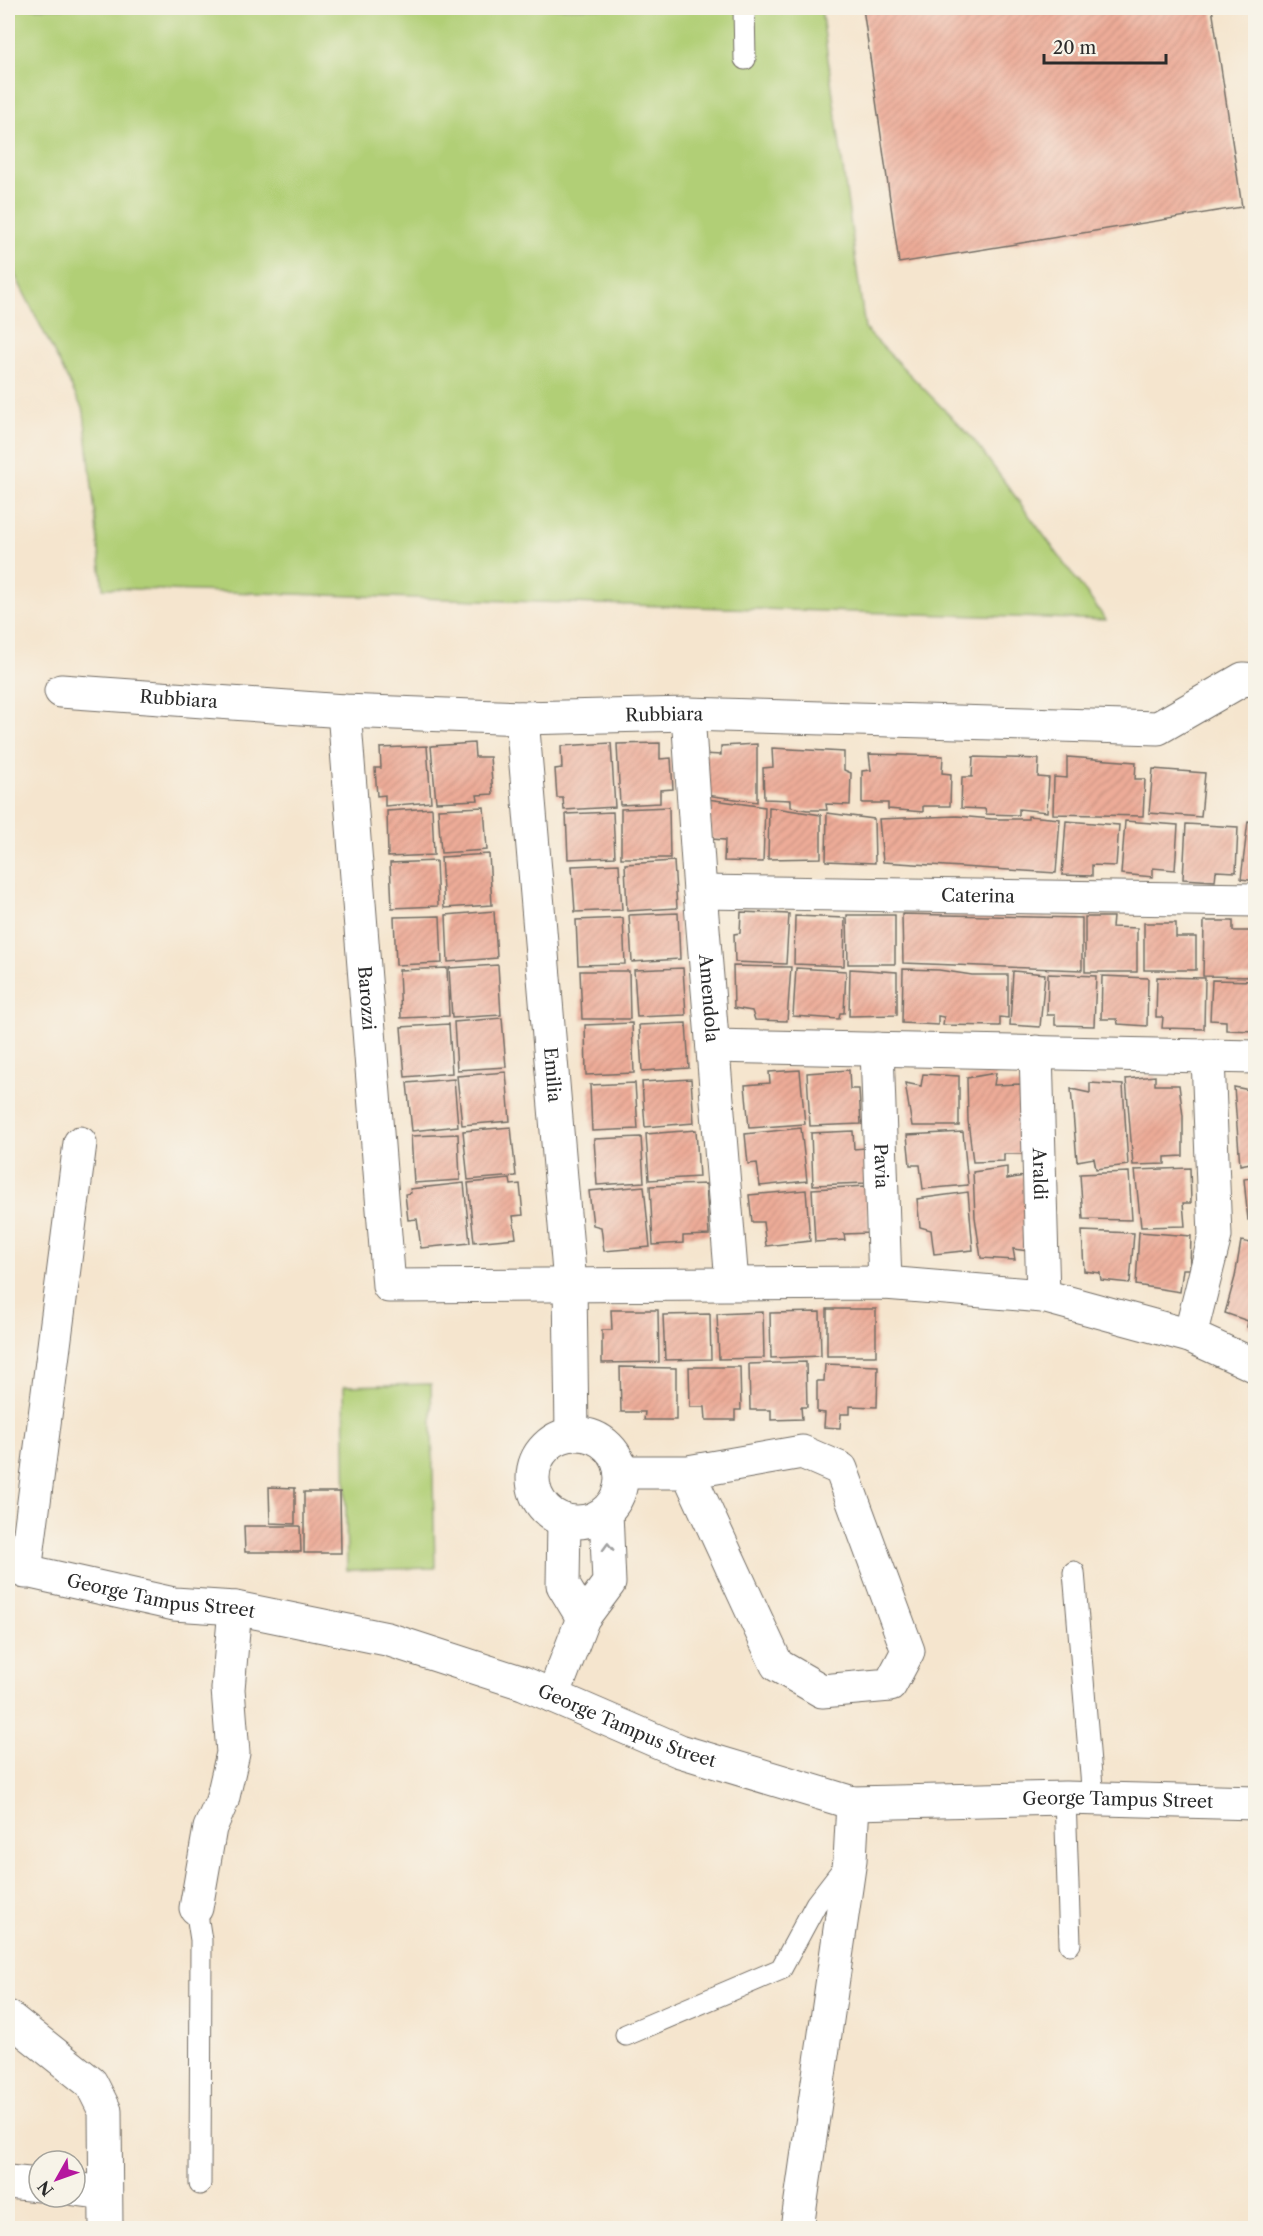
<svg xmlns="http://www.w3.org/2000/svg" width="1263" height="2236" viewBox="0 0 1263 2236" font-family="'Libre Caslon Text',serif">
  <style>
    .grass { fill: #b1cf76; stroke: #6e7d50; stroke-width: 1.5 }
    .building { fill: url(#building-hatch) }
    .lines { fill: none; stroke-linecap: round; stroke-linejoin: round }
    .service-casing { stroke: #726c64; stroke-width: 23 }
    .minor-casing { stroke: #726c64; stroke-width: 35 }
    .service { stroke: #fff; stroke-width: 21 }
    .minor { stroke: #fff; stroke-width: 33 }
    .oneway { stroke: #a0a0a0 }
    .labels { text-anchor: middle; stroke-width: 5; stroke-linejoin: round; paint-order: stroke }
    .street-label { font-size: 18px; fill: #2b2b2b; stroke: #f7f3e8 }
  </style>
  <defs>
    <pattern id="building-hatch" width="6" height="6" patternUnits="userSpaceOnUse" patternTransform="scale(1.5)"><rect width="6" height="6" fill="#edac98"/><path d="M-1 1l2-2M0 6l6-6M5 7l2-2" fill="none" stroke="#cb9483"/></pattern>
  </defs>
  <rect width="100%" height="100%" fill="#f7f3e8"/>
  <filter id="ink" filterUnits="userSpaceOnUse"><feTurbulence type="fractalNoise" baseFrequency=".0167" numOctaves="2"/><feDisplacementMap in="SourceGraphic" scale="12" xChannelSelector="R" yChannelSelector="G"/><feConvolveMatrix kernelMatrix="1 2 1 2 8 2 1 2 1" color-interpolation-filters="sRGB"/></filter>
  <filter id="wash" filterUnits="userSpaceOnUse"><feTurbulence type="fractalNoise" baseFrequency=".008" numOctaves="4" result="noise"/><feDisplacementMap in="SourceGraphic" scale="24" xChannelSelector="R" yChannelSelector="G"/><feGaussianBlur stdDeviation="1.35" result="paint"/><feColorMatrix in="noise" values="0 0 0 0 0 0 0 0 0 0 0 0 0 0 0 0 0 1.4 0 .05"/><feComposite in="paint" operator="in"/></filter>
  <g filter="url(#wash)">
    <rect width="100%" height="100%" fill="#f5e5ce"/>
    <!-- grass -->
    <path class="grass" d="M8,8H821L865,329L973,439L1106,620L103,588L84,412L15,275L8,232Z
      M431,1384L435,1568L347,1570L344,1386Z"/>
    <g id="blocks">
      <!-- building -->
      <path class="building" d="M863,8H1212L1242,207L899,263Z
        M474,743L475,757H490L493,794L477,795L478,800L436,802L431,746Z
        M611,743L615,807L564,810L563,798H557L555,769L562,768L561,746Z
        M660,743V759L671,758L673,789L660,790V803L620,805L617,744Z
        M757,744V802L706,795L703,754L721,755V746Z
        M427,746L431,802L385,806V795L377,796L375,768H381L380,748Z
        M772,748L844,752V770L851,773L850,805L826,804L827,810H807L791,807V800L764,799L763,768L773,767Z
        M869,754L943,756L942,773L951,774L950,806H923V812L888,809V803H862V771L871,770Z
        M973,757L1039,759L1038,777L1049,778L1047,812L1019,809V815L986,814L985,809L961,808L962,777H972Z
        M1067,757L1136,762L1135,779H1145L1143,816L1053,814L1054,777L1067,778Z
        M1153,769L1205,773L1201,817L1149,813Z
        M707,799L765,807L763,862L724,861L725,840L711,839Z
        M484,807L487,850L441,853L438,809Z
        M669,807L670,858H621V809Z
        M769,807L821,815V858L768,859Z
        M432,808L434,855L388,857L387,811Z
        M613,812L615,857L568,859L566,814Z
        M827,813L874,819L875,863L826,861Z
        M957,816L992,819H1028V816L1060,819L1056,873L883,862L879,819Z
        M1066,821L1119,825L1116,866L1092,865V876L1062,875Z
        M1125,821L1178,825L1175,870L1153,868V877L1121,874Z
        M1248,821L1256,822V881L1241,879Z
        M1186,824L1238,827L1236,872L1216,871L1215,881L1183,879Z
        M489,854L492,905L444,908L441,857Z
        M436,861L438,906L392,908L390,863Z
        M674,861L677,908L627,911L625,864Z
        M619,864L622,910L575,912L572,866Z
        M494,911L497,958L448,962L446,915Z
        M741,912L789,914L786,964L735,962L734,934L740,933Z
        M678,913L680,959L632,962L629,915Z
        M902,914L1082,918V970L903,963Z
        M847,915H895V964H848Z
        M440,916L442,963L396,965L394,917Z
        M795,916L845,918L844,966L794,964Z
        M1085,917H1113L1112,927L1137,928V972H1085Z
        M623,918L625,964L578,965L576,920Z
        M1204,921H1233V931H1256V977L1203,976Z
        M1144,923H1176V937H1196V970H1144Z
        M498,965L501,1015L452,1018L449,968Z
        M733,966L791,967L787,1021L755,1020L752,1011L734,1008Z
        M447,968L449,1016L401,1018L399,970Z
        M683,968L686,1015L637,1017L634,970Z
        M796,968L846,971L844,1013H840L839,1019L793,1016Z
        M850,969L897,972V1015L849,1016Z
        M903,969L939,970L972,975H1008V1018L1000,1017V1026L943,1025L944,1017L938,1016V1025L902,1023Z
        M580,971H629L630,1019H582Z
        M1013,971L1045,974L1040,1027L1010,1025Z
        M1048,974L1096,976L1094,1026L1055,1025V1015H1047Z
        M1102,976L1148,978L1147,1026L1118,1024L1117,1019H1101Z
        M1157,977L1205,978L1204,1029L1162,1028L1163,1017H1156Z
        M1212,980L1256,981V1031L1226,1030V1021L1210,1020Z
        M502,1018L506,1067L457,1070L454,1022Z
        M632,1023L634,1073L586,1075L585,1025Z
        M686,1023L689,1068L642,1071L639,1025Z
        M449,1024L452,1073L405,1077L401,1027Z
        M800,1070L805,1124L749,1128L745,1085L770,1083L769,1072Z
        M849,1070L850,1089H859L861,1124L810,1126L807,1073Z
        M506,1072L510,1121L462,1125L457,1076Z
        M996,1073L994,1085L1021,1084L1024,1154H1004V1161L973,1162L968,1121L967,1078Z
        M923,1074L959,1076V1126H912L905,1083L921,1086Z
        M1155,1076V1085H1179L1183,1116V1156L1165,1157V1164L1133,1165L1126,1079Z
        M454,1079L458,1126L412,1131L407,1083Z
        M691,1079L694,1123L645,1127L642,1082Z
        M635,1083L638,1129L592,1131L590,1085Z
        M1090,1083L1123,1085L1128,1165L1096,1169L1094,1158L1077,1161L1071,1089L1090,1093Z
        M1251,1083H1256V1162L1240,1165L1234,1087L1250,1090Z
        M511,1127L516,1176L468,1180L463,1131Z
        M801,1128L807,1181L760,1186L757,1163L748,1164L745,1134Z
        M696,1130L699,1177L649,1180L646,1134Z
        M853,1131L854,1149L865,1148L866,1183L813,1185L811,1133Z
        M963,1132L968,1185L923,1189L920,1165H910L907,1135Z
        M458,1134L460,1180L414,1183L411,1136Z
        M641,1137L644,1182L597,1185L594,1139Z
        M1007,1167V1179L1024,1176L1028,1251L1013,1249L1015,1260L981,1258L975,1217L973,1172Z
        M1190,1168L1191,1203H1183L1185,1226L1141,1227L1135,1170Z
        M1129,1172L1132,1220L1083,1219L1080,1174Z
        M1256,1177V1220H1248L1244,1179Z
        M510,1179L511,1185L520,1184L523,1215L513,1216L516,1238L474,1242L468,1183Z
        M464,1183L470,1243L421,1248L417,1219L408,1220L405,1194L411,1193L410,1189Z
        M706,1184L709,1235L683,1236V1243L653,1245L650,1186Z
        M644,1186L650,1247L604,1251L601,1227L593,1225L589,1191Z
        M866,1186L869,1233L844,1234L845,1240L815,1242L812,1189Z
        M806,1190L810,1241L766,1246L763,1222H752L749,1195Z
        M968,1192L973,1250L934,1254L931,1230L920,1227L917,1199Z
        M1082,1231L1134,1233L1130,1283L1101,1280L1100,1273L1084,1271Z
        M1139,1232L1191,1236L1190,1269H1183L1180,1292L1136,1285Z
        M1241,1241L1256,1244V1329L1247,1327L1248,1321L1225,1313L1235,1277Z
        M827,1309H876V1356H827Z
        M611,1310H658L659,1362L602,1363V1330H612Z
        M763,1312L764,1358L719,1359L717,1314Z
        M820,1312L821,1356L771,1358L770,1313Z
        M710,1314L711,1359L665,1360L663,1315Z
        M806,1362L807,1407H801L802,1419L771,1420V1410H750L749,1364Z
        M825,1364L878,1366L877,1407L850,1406V1414H841L840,1428L824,1427L825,1413L817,1412V1381H824Z
        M620,1367L676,1368V1420H644L645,1412H621Z
        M689,1367H740L741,1410H735V1420H706L705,1407H690Z
        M269,1487L295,1488V1524L270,1523Z
        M304,1492H340L341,1553H304Z
        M244,1526H300L301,1552H245Z"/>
    </g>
  </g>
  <g filter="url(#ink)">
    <use href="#blocks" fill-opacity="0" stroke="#726c64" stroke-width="1.5"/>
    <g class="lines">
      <!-- service casing -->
      <g class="service-casing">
        <path id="service" d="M744,8L745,59
          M1074,1572L1093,1799
          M1065,1798L1070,1944
          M196,1908L201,1940L200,2184
          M626,2035L781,1969L816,1904L846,1865"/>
      </g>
      <!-- minor casing -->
      <g class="minor-casing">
        <g id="minor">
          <path id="s1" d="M61,691L344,711L522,718L688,714L1158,728L1243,679L1256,680"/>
          <path id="s2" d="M344,711L389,1286L885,1283L1043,1296L1190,1336L1256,1366"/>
          <path id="s3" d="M688,714L700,892L732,1283"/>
          <path id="s4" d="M522,718L570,1284L572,1434"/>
          <path id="s5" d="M700,892L1256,900"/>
          <path d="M713,1046L1256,1057"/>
          <path id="s6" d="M877,1049L885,1283"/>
          <path id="s7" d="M1036,1052L1043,1296"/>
          <path d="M1190,1336L1215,1236L1208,1057"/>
          <circle cx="577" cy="1478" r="44"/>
          <path d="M621,1472H688L777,1665L822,1691L890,1685L908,1651L841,1469L802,1452L688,1472"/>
          <path d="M564,1520L563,1585L583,1618"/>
          <path id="s8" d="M8,1567L174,1604L235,1608L387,1639L523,1683L680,1751L853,1803L1065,1798L1256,1803"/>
          <path d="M25,1572L80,1143"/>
          <path d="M553,1696L583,1618L609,1583L606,1512"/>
          <path d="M196,1908L210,1828L222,1801L233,1753L228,1689L235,1608"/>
          <path d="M8,2017L91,2083L105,2111L106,2228"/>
          <path d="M8,2182L39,2185"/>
          <path d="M75,2189L105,2193"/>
          <path d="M797,2228L850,1860L853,1803"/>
        </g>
      </g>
      <!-- service -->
      <use href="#service" class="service"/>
      <!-- minor -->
      <use href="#minor" class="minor"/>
    </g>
    <!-- one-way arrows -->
    <defs><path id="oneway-chevron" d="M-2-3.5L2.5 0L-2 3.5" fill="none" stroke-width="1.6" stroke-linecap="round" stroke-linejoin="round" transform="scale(1.5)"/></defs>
    <use class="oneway" href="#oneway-chevron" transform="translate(608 1547) rotate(-92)"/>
  </g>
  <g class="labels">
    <!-- street labels -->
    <g class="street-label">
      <text dy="6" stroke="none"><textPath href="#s1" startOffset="118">Rubbiara</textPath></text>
      <text dy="6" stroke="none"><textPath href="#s1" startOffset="604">Rubbiara</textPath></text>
      <text dy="6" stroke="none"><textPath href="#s5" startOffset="278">Caterina</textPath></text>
      <text dy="6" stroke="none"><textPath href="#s2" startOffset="288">Barozzi</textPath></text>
      <text dy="6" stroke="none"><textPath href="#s3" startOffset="285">Amendola</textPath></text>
      <text dy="6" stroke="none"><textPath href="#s4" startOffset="358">Emilia</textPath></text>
      <text dy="6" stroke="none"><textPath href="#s6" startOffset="117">Pavia</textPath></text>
      <text dy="6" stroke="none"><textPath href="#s7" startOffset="122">Araldi</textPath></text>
      <text dy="6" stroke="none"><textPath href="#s8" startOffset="156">George Tampus Street</textPath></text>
      <text dy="6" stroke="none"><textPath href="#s8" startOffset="642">George Tampus Street</textPath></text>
      <text dy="6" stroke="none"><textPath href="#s8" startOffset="1146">George Tampus Street</textPath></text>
    </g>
  </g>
  <!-- margin -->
  <rect width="1263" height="2236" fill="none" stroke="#f7f3e8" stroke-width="30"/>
  <!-- north arrow -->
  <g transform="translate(57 2179) rotate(230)"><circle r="28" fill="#f7f3e8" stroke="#a5a39c" stroke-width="1.5"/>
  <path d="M0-4.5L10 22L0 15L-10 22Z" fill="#b5179e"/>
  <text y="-9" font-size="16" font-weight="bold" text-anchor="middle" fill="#2b2b2b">N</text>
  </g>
  <!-- scale -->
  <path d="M1044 54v9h122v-9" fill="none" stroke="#2b2b2b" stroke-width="3"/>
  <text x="1053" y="54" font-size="18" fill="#2b2b2b" stroke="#f7f3e8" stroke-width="4.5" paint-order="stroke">20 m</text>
</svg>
